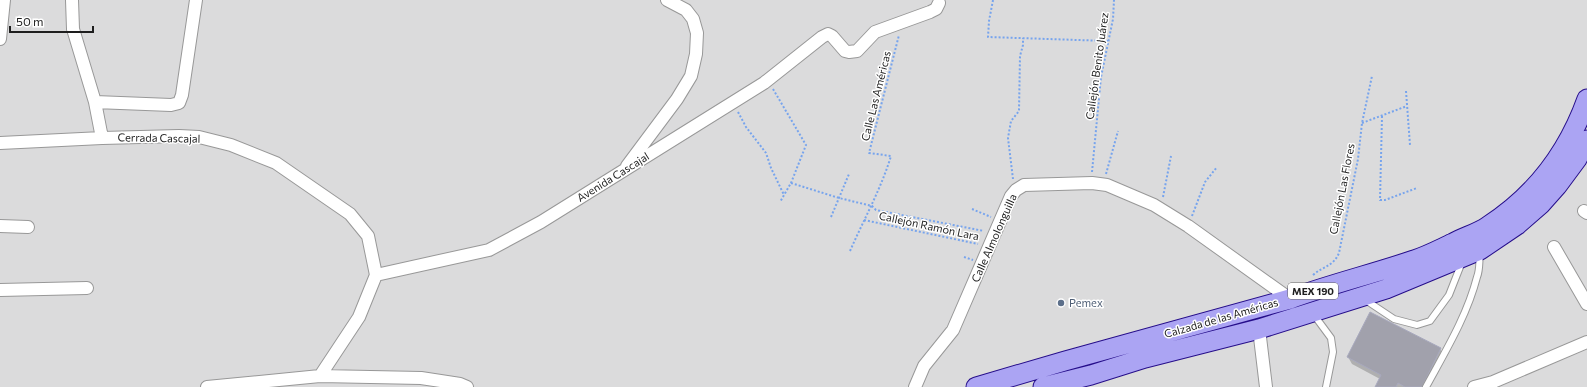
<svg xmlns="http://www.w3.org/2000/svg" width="1587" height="387" viewBox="0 0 1587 387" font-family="Commissioner,sans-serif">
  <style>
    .residential { fill: #dbdbdc }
    .shadow { fill: #0003 }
    .building { fill: #a1a1ac; stroke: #a8a9be }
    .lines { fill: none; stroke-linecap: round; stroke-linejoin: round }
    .lane-casing { stroke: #989898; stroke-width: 8 }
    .street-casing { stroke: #989898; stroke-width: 14 }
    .primary-casing { stroke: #250d8a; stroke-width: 21 }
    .path { stroke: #77a4ed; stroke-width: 2; stroke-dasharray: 2 2; stroke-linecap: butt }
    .lane { stroke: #fff; stroke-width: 6 }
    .street { stroke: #fff; stroke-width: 12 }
    .primary { stroke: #aba4f3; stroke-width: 19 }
    .service-dot { fill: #5c6f8a; stroke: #fff; stroke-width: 1.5 }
    .labels { text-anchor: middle; stroke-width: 3; stroke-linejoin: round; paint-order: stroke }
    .shield { fill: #fff; stroke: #626262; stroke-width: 1 }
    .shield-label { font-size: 10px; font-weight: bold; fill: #1e1e1e }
    .street-label { font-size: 11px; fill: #1e1e1e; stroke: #fff }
    .service-label { font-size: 11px; fill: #4e5e75; stroke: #fff; text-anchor: start }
  </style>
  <rect width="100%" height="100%" fill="#e6e5ee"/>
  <!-- residential -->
  <path class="residential" d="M0,0H1587V387H0Z"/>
  <!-- shadow -->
  <path class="shadow" d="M1440,349L1445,357L1429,387H1376L1380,379L1352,364L1348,357Z"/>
  <!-- building -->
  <path class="building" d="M1370,312L1441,348L1422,387H1405L1398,383L1396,387H1375L1381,375L1347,357Z"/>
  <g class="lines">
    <!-- lane casing -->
    <g class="lane-casing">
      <path id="lane" d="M1364,299L1394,319L1417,325L1430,321L1449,295L1462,262
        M1314,315L1331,338L1333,352L1326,387
        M1426,387C1445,352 1467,316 1477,277C1480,270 1479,261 1480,253"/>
    </g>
    <!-- street casing -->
    <g class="street-casing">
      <path id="street" d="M72,0L73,29L95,102L102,138
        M0,39L4,0
        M95,102L171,105L179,103L182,95L196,0
        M0,143L102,138L179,136L199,137L231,145L276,163L350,214L368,236L376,275
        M627,166L677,99L691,76L696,54L697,33L693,19L686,10L667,0
        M1584,211L1587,213
        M0,226L28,227
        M1554,247L1587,304
        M376,275L489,250L541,222L764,83L822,37L828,34L832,36L845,51L849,52L857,51L875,32L930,12L936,9L939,3
        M0,290L87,288
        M1259,329L1266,387
        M320,376L359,317L376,275
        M207,387L320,376L421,378L460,384L467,387
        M915,387L924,366L953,330L1011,196L1016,190L1024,185L1092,183L1107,185L1154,205L1188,226L1290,299
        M1474,387L1493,382L1587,342"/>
    </g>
    <!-- primary casing -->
    <g class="primary-casing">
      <path id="primary" d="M976,387L1065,361L1290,299C1331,284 1373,274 1414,260C1427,256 1440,249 1453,243C1464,237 1478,233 1488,226C1536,195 1568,152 1587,99
        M1043,387L1091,375L1145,358L1259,329L1386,289L1480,250L1517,225L1541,204L1557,186L1577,159L1587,140"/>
    </g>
    <!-- path -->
    <path class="path" d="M993,0L989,21L988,37L1108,41
      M773,89L806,145L791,183L780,202
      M1406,91L1410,145
      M738,112L746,127L766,153L771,168L784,195
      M1382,116L1380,200H1385L1417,188
      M1362,123L1407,106
      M1092,172L1101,77L1113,19L1114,0
      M1106,174L1118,131
      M1013,179L1008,138L1011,121L1019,111L1020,56L1023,45V38
      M791,183L839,198L872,206L876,210L984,231
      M1163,197L1171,156
      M972,209L991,217
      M1192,216L1205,182L1217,167
      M831,217L849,174
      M864,220L978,244
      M850,251C864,219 881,189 891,156L869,153L899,35
      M964,257L973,260
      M1313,275C1323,266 1333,267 1339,253L1358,159L1362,123L1372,76"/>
    <!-- lane -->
    <use href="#lane" class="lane"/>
    <!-- street -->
    <use href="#street" class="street"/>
    <!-- primary -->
    <use href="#primary" class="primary"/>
  </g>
  <!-- markers -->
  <circle class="service-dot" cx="1061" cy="303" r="4"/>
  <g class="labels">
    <!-- shield labels -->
    <rect class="shield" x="1288" y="283" width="50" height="16" rx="3"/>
    <g class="shield-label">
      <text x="1313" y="295">MEX 190</text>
    </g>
    <!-- street labels -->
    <g class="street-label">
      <text transform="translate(1097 66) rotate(-82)" y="4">Callejón Benito Juárez</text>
      <text transform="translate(876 96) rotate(-76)" y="4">Calle Las Américas</text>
      <text transform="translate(159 138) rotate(1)" y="4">Cerrada Cascajal</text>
      <text transform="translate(613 177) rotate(-32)" y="4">Avenida Cascajal</text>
      <text transform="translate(1342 189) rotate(-79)" y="4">Callejón Las Flores</text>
      <text transform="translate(929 226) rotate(12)" y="4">Callejón Ramón Lara</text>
      <text transform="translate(994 238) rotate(-66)" y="4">Calle Almolonguilla</text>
      <text transform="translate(1221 318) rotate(-16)" y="4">Calzada de las Américas</text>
    </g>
    <!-- service labels -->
    <g class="service-label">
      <text x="1069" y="307">Pemex</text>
    </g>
  </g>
  <!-- scale -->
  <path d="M10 26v6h83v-6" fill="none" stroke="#1e1e1e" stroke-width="2"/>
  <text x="16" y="26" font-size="12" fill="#1e1e1e" stroke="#ffffff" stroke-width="3" paint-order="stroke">50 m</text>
</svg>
